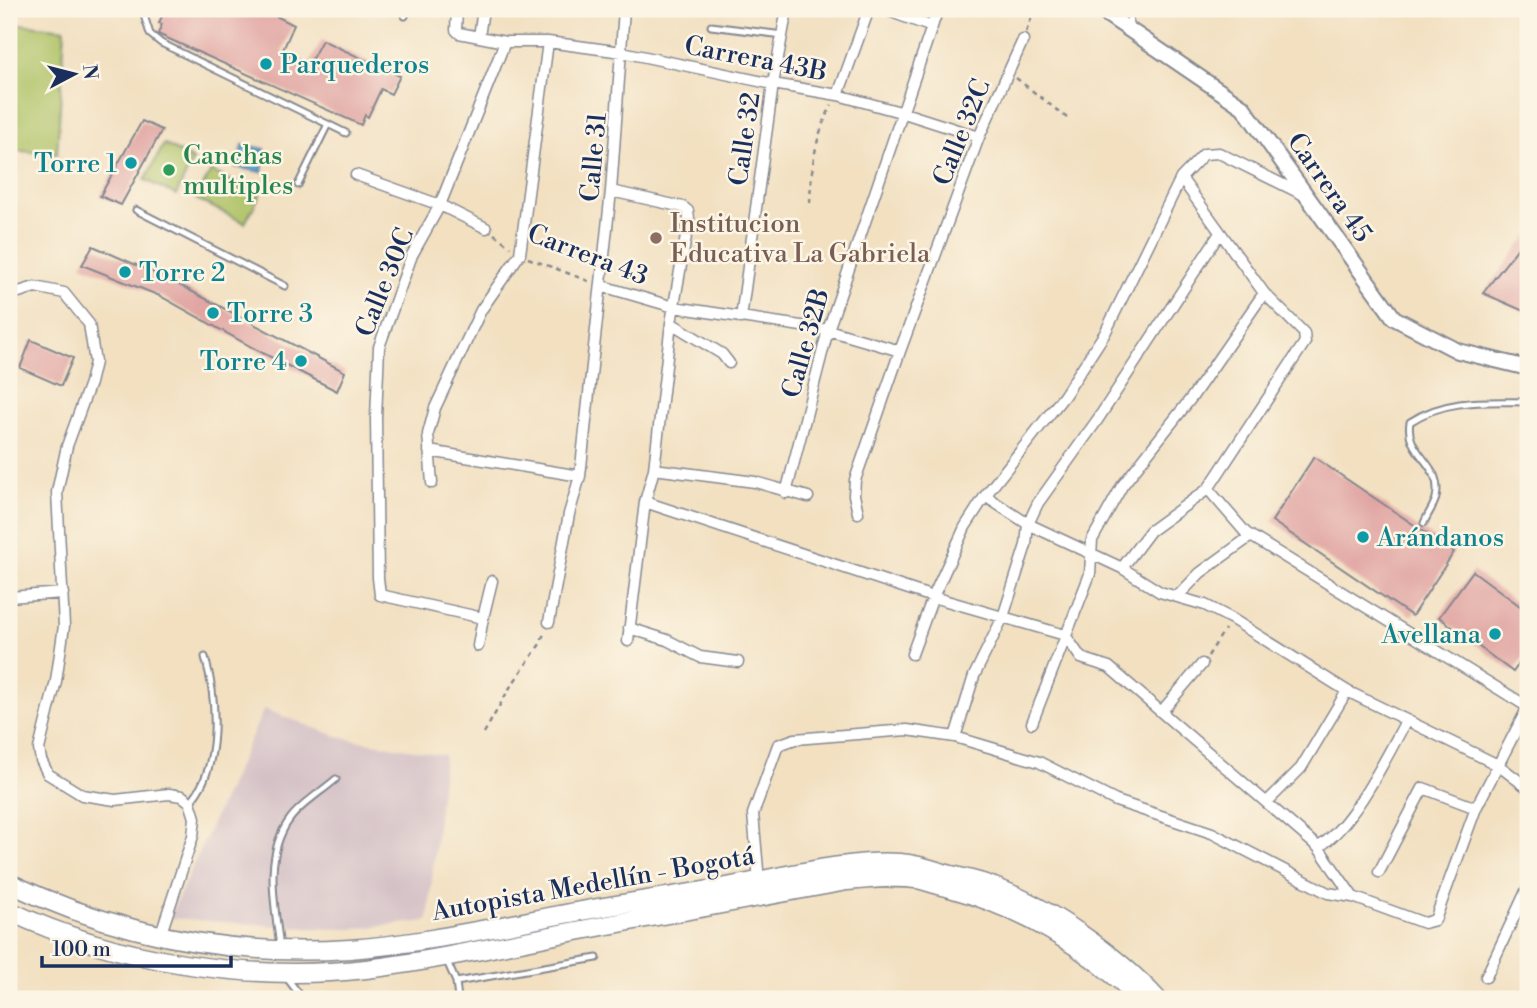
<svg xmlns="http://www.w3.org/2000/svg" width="1537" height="1008" viewBox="0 0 1537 1008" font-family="'Libre Bodoni',serif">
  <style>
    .industrial { fill: #d2bec5 }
    .green { fill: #afc266; stroke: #657862; stroke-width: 2 }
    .water { fill: #60add9; stroke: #3e6e9c; stroke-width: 2 }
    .building { fill: #e0a3a0 }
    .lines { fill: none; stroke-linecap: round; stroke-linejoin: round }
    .lane-casing { stroke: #868890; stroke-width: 9 }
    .street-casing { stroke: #868890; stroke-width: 13 }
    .secondary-casing { stroke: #868890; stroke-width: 18 }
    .highway-casing { stroke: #868890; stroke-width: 21 }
    .path { stroke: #868890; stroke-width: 2.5; stroke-dasharray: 5 5; stroke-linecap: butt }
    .lane { stroke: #fff; stroke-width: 5 }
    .street { stroke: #fff; stroke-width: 10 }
    .secondary { stroke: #fff; stroke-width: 14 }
    .highway { stroke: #fff; stroke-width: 18 }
    .culture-dot { fill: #0f9aa8; stroke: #fcf5e5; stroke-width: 2.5 }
    .leisure-dot { fill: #2e9e5b; stroke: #fcf5e5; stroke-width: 2.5 }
    .education-dot { fill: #8d6e63; stroke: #fcf5e5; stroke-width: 2.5 }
    .labels { text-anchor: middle; stroke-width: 5; stroke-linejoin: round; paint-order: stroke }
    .street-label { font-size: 26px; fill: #1b2f5e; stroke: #fcf5e5 }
    .culture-label { font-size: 26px; fill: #0d838f; stroke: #fcf5e5; text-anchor: start }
    .leisure-label { font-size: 26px; fill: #27864d; stroke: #fcf5e5; text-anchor: start }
    .education-label { font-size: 26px; fill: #785e54; stroke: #fcf5e5; text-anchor: start }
  </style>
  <rect width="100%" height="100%" fill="#fcf5e5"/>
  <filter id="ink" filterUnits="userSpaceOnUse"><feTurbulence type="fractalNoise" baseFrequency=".0143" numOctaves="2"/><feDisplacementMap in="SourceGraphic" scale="14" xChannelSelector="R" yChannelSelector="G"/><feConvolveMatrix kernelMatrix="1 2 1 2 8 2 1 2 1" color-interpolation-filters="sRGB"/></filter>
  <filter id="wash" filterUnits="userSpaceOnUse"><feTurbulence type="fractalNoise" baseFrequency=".00686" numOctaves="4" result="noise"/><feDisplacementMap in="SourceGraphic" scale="28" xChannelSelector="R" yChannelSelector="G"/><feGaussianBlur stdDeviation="1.57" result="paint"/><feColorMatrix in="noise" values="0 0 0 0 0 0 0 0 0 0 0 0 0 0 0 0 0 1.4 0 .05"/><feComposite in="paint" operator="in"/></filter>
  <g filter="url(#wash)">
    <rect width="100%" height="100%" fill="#f2e0c1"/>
    <!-- industrial -->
    <path class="industrial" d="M264,709L342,738L444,755L428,921L352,929L305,928L169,918Z"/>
    <!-- green -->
    <path class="green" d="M9,23L65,29L57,154L9,150Z
      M164,144L193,160L176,195L145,180Z
      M211,171L260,195L245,223L196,199Z"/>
    <!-- water -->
    <path class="water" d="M243,145L265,149L262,172L236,167Z"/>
    <g id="blocks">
      <!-- building -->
      <path class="building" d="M165,9H262L294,25L282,52L309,64L322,40L400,76L391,94L381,89L368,117L365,115L361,125L160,35L158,34L162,24L159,23Z
        M142,121L162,130L121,205L100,196Z
        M1528,235V313L1483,293Z
        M93,246L168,279L345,372L337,391L257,350L160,296L82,265Z
        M31,340L73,358L61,386L20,368Z
        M1314,457L1454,552L1412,616L1272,521Z
        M1473,571L1528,612V651L1513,672L1439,617Z"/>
    </g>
  </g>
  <g filter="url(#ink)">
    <use href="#blocks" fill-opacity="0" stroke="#868890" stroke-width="2"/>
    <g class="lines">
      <!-- lane casing -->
      <g class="lane-casing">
        <path id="lane" d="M142,9L150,34L161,43L346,133
          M1129,9L1130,27
          M405,16L408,9
          M711,26L783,35
          M298,185L328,124
          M136,210L285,286
          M1424,523C1427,515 1434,506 1436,498C1444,463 1404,455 1410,422C1446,398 1487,402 1528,402
          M190,802C222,767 217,699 205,657
          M280,947C275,906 263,855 290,819C301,804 321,792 336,779
          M446,959L456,982L458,999
          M286,977L303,999
          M456,982L597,958"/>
      </g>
      <!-- street casing -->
      <g class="street-casing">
        <path id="street" d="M457,9L456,30L459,33L505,42H548L622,52L773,84L838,95L904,113L979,137
          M883,9L932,27
          M479,37L483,9
          M838,95L869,9
          M356,175L440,205L486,228
          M611,191L683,207L688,211L689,219L671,323L654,469L645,502L628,641
          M602,286L674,307L828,330L900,351
          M9,295L35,287L64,293L89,324L95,362L90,383L67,446L57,492L64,626L56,681L39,749L41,760L48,774L82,795L115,800L169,794L182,796L190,802L195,818L193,836L160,936
          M741,318L773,84L787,9
          M671,323L722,354L729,363
          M429,451L580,476
          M654,469L755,482L808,497
          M432,483L428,434L435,408L481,310L520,254L548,42
          M1208,489L1246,533L1528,707
          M786,493L828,330L938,9
          M985,496L1028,524L1122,568L1160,592L1205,605L1232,619L1347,691L1498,765L1528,788
          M645,502L933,597L1065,635L1081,658L1109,667L1318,847L1353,897
          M858,513L854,495L855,480L900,351L979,137L1023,40
          M1122,568L1150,531L1208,489L1305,342L1304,333L1264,293L1181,178
          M492,581L483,618L380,595L378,578L376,418L379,347L412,255L440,205L505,42
          M9,597L63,593
          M1177,597L1200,573L1251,536
          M549,622L569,514L580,476L611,191L624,9
          M629,628L667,640L700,657L738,662
          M478,646L483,618
          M912,654L933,597L965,527L985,496L1064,396L1105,333L1181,178L1204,154L1219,153L1306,196
          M1162,711L1202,664
          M1032,723L1090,574L1092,540L1122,486L1192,397L1264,293
          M955,737L974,676L1003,617L1026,545L1028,524L1038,503L1098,419L1220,233
          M1268,801L1301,768L1347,691
          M1318,847C1352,828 1387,756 1406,721
          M1379,872L1423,788L1476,808
          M759,881L753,814L778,745L795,739L907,730L955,737L1039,762L1116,801L1212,833L1328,893L1353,897L1424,923L1435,920L1476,808L1528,707
          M1486,977L1528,887"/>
      </g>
      <!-- secondary casing -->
      <g class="secondary-casing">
        <path id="secondary" d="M1099,9L1243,107L1394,318L1458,351L1528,368"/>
      </g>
      <!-- highway casing -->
      <g class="highway-casing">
        <path id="highway" d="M9,883C116,934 232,957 350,949C422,944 494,927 565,914C621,903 677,896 732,886C781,877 852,859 900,863C916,864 931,869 947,874C963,878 979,881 994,887C1048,907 1118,956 1157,999
          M9,911C117,962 248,982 366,969C431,961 495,947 560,934C655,916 751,898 847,881C869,879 893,876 916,879C927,881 937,885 947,887C1020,907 1087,946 1140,999"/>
      </g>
      <!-- path -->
      <path class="path" d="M1026,32L1035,9
        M1016,78L1067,118
        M810,203C811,169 815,135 832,105
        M494,234L511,247
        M528,258L591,282
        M1208,656L1225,629
        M484,733L509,689L540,644L545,631"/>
      <!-- lane -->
      <use href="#lane" class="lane"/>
      <!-- street -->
      <use href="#street" class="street"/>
      <!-- secondary -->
      <use href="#secondary" class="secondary"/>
      <!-- highway -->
      <use href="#highway" class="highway"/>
    </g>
  </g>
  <!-- markers -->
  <g class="culture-dot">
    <circle cx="266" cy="64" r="7"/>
    <circle cx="131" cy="163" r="7"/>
    <circle cx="125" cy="272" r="7"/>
    <circle cx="213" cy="313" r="7"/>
    <circle cx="301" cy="361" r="7"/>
    <circle cx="1363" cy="537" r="7"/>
    <circle cx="1495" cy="634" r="7"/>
  </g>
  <circle class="leisure-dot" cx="169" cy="170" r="7"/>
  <circle class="education-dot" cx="656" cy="238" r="7"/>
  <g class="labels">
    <!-- street labels -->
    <g class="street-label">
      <text transform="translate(756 58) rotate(11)" y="9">Carrera 43B</text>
      <text transform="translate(961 132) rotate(-68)" y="9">Calle 32C</text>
      <text transform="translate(744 139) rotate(-82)" y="9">Calle 32</text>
      <text transform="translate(593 157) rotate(-85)" y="9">Calle 31</text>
      <text transform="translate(1330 187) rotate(55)" y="9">Carrera 45</text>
      <text transform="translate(588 254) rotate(21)" y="9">Carrera 43</text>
      <text transform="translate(384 282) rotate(-68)" y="9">Calle 30C</text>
      <text transform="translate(805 343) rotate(-74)" y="9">Calle 32B</text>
      <text transform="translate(593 883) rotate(-10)" y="9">Autopista Medellín - Bogotá</text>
    </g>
    <!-- culture labels -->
    <g class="culture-label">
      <text x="280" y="73">Parquederos</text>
      <text x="117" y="172" text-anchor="end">Torre 1</text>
      <text x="139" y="281">Torre 2</text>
      <text x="227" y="322">Torre 3</text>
      <text x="287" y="370" text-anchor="end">Torre 4</text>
      <text x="1377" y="546">Arándanos</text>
      <text x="1481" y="643" text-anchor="end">Avellana</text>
    </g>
    <!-- leisure labels -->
    <g class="leisure-label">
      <text x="183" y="164">Canchas<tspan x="183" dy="30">multiples</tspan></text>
    </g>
    <!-- education labels -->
    <g class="education-label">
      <text x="670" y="232">Institucion<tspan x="670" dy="30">Educativa La Gabriela</tspan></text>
    </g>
  </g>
  <!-- margin -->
  <rect width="1537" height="1008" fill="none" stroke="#fcf5e5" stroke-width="35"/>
  <!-- north arrow -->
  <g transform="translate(74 74) rotate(83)" stroke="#fcf5e5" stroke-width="5" paint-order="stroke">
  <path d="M0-5L12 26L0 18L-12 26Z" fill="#1b2f5e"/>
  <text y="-10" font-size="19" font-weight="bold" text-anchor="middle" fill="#1b2f5e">N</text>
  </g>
  <!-- scale -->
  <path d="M42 956v10h189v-10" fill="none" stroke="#1b2f5e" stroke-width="3.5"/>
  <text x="52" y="956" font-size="21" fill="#1b2f5e" stroke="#fcf5e5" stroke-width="5" paint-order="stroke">100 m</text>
</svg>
